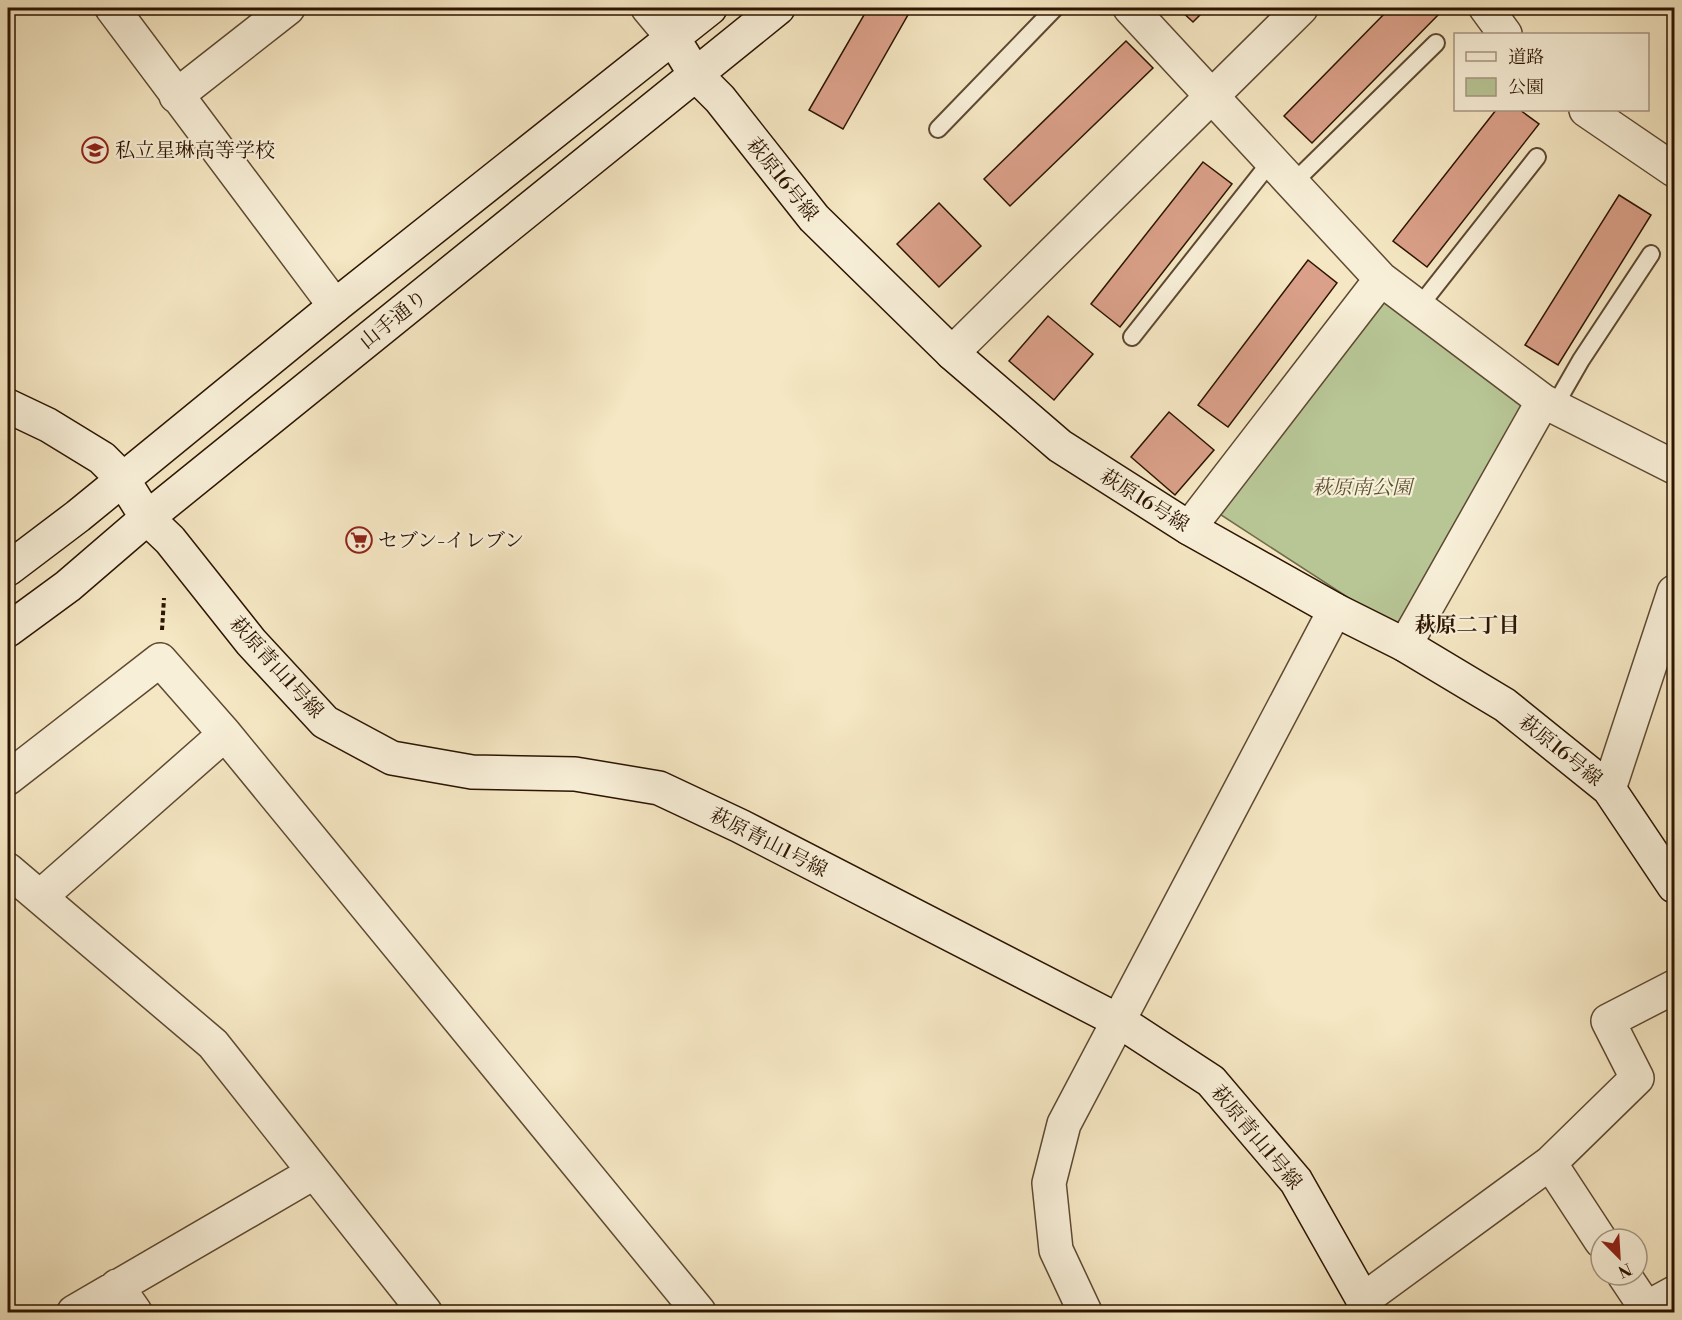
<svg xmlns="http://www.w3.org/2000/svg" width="1682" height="1320" viewBox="0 0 1682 1320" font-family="'Libre Bodoni','Noto Serif JP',serif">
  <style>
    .green { fill: #b8c696; stroke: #726d4b; stroke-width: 1.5 }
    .building { fill: #daa089; stroke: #2c1400; stroke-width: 1.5 }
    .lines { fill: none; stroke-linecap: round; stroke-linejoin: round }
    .lane-casing { stroke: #5e4931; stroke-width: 20 }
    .street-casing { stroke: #5e4931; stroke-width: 36 }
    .secondary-casing { stroke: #2c1400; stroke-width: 36 }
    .path { stroke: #2c1400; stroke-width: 4; stroke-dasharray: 4.5 3; stroke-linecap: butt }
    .lane { stroke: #f8efd8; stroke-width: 16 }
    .street { stroke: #f8efd8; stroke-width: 33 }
    .secondary { stroke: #f8efd8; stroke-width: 33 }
    .labels { text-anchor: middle; stroke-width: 4.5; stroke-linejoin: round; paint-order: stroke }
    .poi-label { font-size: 20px; fill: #2c1400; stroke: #f8efd8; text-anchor: start }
    .street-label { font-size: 20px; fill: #2c1400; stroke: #f8efd8 }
    .park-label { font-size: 20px; font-style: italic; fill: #5d5234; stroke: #f8efd8 }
    .neighbourhood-label { font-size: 21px; font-weight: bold; fill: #2c1400; stroke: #f8efd8 }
  </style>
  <rect width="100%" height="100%" fill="#f5e7c3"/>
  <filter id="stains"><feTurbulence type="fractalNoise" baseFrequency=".00333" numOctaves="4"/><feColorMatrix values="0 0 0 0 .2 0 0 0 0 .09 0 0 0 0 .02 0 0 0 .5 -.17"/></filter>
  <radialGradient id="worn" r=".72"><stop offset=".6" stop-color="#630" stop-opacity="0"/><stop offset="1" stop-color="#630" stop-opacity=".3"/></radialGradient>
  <!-- green -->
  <path class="green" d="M1384,299L1526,405L1395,628L1215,511Z"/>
  <!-- building -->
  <path class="building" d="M868,8H899L909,13L843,129L809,110Z
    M1178,8H1207L1193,22Z
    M1390,8H1435L1440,13L1312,143L1284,116Z
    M1126,41L1153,68L1010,206L984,179Z
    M1496,110H1520L1539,124L1427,267L1393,241Z
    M1203,162L1232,184L1120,327L1091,304Z
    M1619,195L1651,215L1558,365L1525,345Z
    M939,203L981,246L939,287L897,244Z
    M1308,260L1337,283L1228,427L1198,405Z
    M1048,316L1093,354L1054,400L1009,361Z
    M1169,412L1214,450L1175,495L1131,457Z"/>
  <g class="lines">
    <!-- lane casing -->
    <g class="lane-casing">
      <path id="lane" d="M938,129L1055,8
        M1293,183L1436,43
        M1418,308L1537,157
        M1132,337L1272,160
        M1554,407L1581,360L1651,254"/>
    </g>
    <!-- street casing -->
    <g class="street-casing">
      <path id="street" d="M112,8L335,306
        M648,8L673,38
        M1130,8L1381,279L1543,401L1674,467
        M1486,8L1505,34
        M176,96L288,8
        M1586,110L1674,170
        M952,353L1301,8
        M1189,528L1381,279
        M1405,645L1543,401
        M8,778L160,660L225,734
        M1609,789L1674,592
        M8,870L213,1044L425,1312
        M41,896L225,734L699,1312
        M1550,1163L1601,1241
        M1624,1275L1646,1308
        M117,1286L135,1312
        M1363,1300L1550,1163L1637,1078L1608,1021L1674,987
        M74,1312L313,1173
        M1085,1312L1056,1250L1049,1183L1064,1124L1335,610
        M1639,1312L1674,1293"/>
    </g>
    <!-- secondary casing -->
    <g class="secondary-casing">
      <path id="secondary" d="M673,38L695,74L720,99L814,218L952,353L1060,446L1189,528L1335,610L1405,645L1505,705L1609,789L1674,886
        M8,406L48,425L102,458L122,478L147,518L170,540L251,642L325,722L392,758L472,772L575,774L659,788L740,826L1119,1021L1211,1081L1296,1181L1370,1312
        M8,569L78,516L335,306L710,8
        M8,630L68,586L147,518L778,8"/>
    </g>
    <!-- path -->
    <path class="path" d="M162,630L164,598"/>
    <!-- lane -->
    <use href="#lane" class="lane"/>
    <!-- street -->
    <use href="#street" class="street"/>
    <!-- secondary -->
    <use href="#secondary" class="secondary"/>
  </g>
  <!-- icons -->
  <defs>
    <g id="school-ring" transform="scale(1.35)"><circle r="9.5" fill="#f8efd8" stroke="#8f2418" stroke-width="1.5"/><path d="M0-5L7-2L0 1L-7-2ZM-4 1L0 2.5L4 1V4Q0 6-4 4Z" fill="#8f2418"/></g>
    <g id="supermarket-ring" transform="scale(1.35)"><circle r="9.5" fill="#f8efd8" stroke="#8f2418" stroke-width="1.5"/><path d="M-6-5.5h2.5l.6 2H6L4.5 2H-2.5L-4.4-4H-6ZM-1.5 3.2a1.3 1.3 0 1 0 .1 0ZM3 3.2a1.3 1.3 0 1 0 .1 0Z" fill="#8f2418"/></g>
  </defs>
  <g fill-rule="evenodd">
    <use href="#school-ring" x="95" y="150"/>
    <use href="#supermarket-ring" x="359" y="540"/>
  </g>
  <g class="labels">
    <!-- poi labels -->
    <g class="poi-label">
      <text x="115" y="157">私立星琳高等学校</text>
      <text x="378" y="547">セブン-イレブン</text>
    </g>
    <!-- street labels -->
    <g class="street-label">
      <text transform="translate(783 179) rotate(51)" y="7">萩原16号線</text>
      <text transform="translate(393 319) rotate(-39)" y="7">山手通り</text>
      <text transform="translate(1145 500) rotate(32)" y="7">萩原16号線</text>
      <text transform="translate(277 667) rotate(48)" y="7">萩原青山1号線</text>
      <text transform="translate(1561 750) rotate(39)" y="7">萩原16号線</text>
      <text transform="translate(769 842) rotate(27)" y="7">萩原青山1号線</text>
      <text transform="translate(1257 1137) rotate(50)" y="7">萩原青山1号線</text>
    </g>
    <!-- park labels -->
    <g class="park-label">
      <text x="1362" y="494">萩原南公園</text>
    </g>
    <!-- neighbourhood labels -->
    <g class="neighbourhood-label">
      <text x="1467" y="632">萩原二丁目</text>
    </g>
  </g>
  <!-- margin -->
  <rect width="1682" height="1320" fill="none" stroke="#f5e7c3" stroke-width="30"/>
  <rect x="9" y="9" width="1664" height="1302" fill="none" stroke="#2c1400" stroke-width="3"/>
  <rect x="15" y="15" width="1652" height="1290" fill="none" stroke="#2c1400" stroke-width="1.5"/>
  <!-- legend -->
  <rect x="1454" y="33" width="195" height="78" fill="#f8efd8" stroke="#a69782" stroke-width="1.5"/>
  <rect x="1466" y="52" width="30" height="9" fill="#f8efd8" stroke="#a69782" stroke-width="1.5"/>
  <text x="1508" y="63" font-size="18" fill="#2c1400">道路</text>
  <rect x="1466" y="78" width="30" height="18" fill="#b8c696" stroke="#a69782" stroke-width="1.5"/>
  <text x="1508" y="93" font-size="18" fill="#2c1400">公園</text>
  <!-- north arrow -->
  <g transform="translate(1619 1257) rotate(156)"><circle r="28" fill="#f8efd8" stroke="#a69782" stroke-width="1.5"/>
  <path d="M0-4.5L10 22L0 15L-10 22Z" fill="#8f2418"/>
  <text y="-9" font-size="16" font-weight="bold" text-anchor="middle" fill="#2c1400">N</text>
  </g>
  <rect width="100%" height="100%" filter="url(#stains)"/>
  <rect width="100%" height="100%" fill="url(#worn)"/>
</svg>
